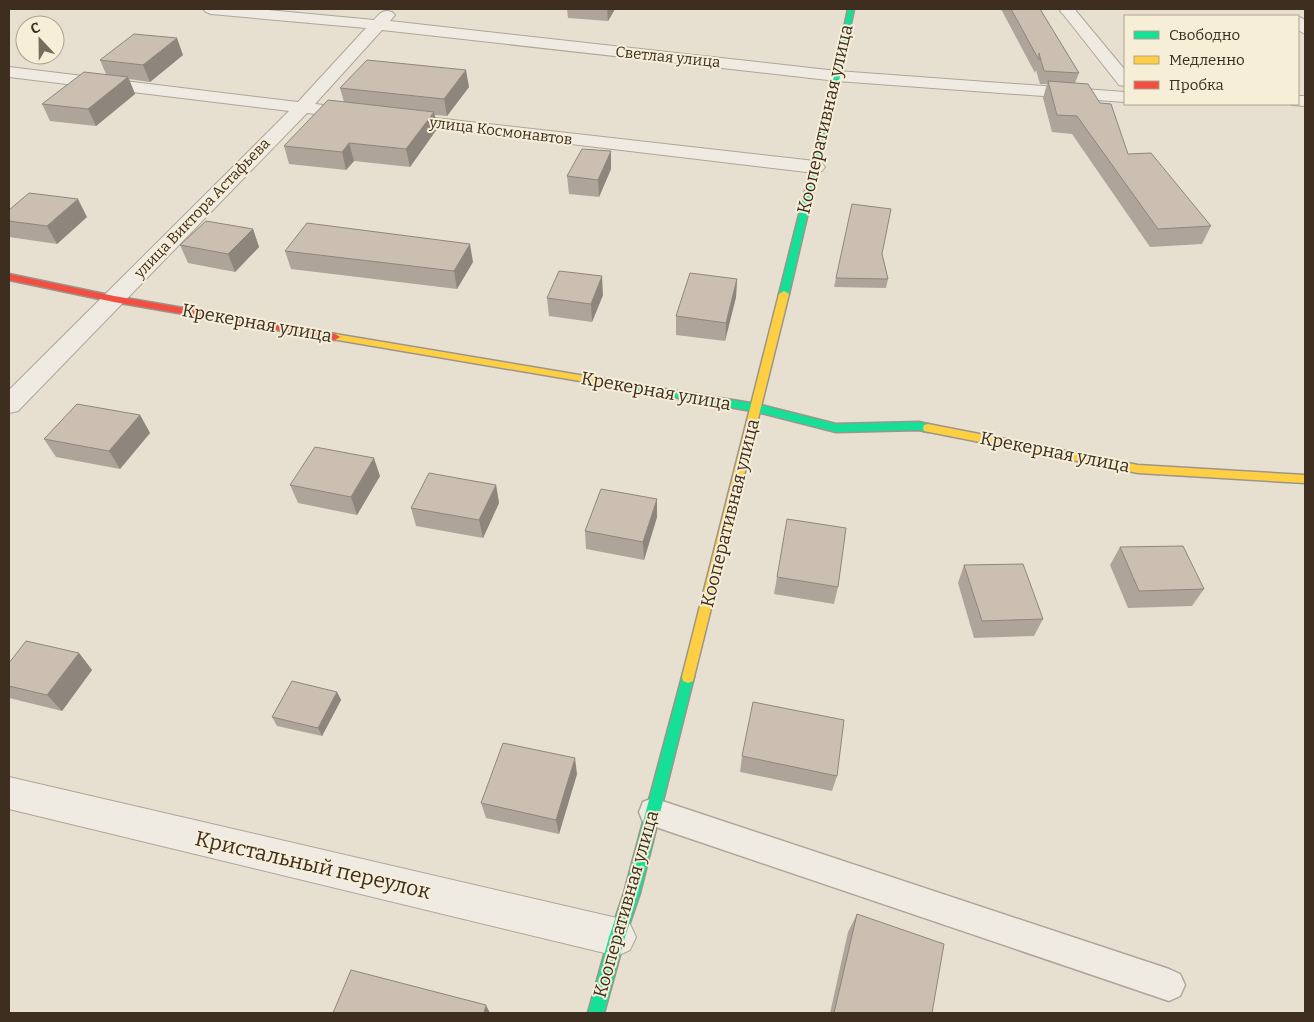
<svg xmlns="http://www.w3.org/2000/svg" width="1314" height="1022" viewBox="0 0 1314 1022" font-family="Bitter,serif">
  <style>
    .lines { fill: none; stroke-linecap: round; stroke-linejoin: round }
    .lane-casing { stroke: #ada599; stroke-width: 3 }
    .street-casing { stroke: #ada599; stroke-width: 2 }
    .fast-casing { stroke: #9c958a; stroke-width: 3 }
    .slow-casing { stroke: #9c958a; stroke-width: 3 }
    .jam-casing { stroke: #9c958a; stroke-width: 3 }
    .lane { fill: #efebe3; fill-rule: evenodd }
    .street { fill: #efebe3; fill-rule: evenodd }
    .fast { fill: #16e098; fill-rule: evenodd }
    .slow { fill: #ffcf43; fill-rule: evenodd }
    .jam { fill: #f24e42; fill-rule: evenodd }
    .wall { fill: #afa499 }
    .shaded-wall { fill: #8e867d }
    .building { fill: #cbbfb2; stroke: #8e867d }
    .labels { text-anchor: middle; stroke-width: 4; stroke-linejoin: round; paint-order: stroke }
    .far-street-label { font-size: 15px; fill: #3d2e20; stroke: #f7eed8 }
    .street-label { font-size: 18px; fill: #3d2e20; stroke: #f7eed8 }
    .near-street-label { font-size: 21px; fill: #3d2e20; stroke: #f7eed8 }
  </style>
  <rect width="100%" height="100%" fill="#e7e0d1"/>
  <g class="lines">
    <!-- lane casing -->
    <g class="lane-casing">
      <path id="lane" d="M653,798L1169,969L1180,974L1185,985L1180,996L1169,1001L653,826L643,822L639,812L643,802Z"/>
    </g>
    <!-- street casing -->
    <g class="street-casing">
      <path id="street" d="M203,9H257L374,20C380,13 383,9 392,12L395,15L390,21L837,71L1125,92V102L837,81L382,30L315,104L363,110L366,114L363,118L357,119L307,113L18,411L9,413V390L289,111L9,77V67L298,102L366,28L211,14L206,12Z
        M1062,9H1077L1076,11L1125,70V86L1119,85L1063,14L1060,11Z
        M1298,16L1305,20V34L1298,30Z
        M1298,96H1305V106L1292,105L1298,104Z
        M400,114L815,161L822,163L825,167L822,171L815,173L394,123L391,119L394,115Z
        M9,777L617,918L630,924L636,937L630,950L617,956L9,809Z"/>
    </g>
    <!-- fast casing -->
    <g class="fast-casing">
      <path id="fast" d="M848,9H854L840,76L789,294L784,297L779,294L834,76Z
        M627,383L757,404L836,424L919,422L932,425L933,428L928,432L919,430L836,432L757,412L623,388L622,386L623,384Z
        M688,671L693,673L694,677L640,893L625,937L604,1013H588L609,937L624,893L682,677L683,673Z"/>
    </g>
    <!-- slow casing -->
    <g class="slow-casing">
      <path id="slow" d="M784,291L789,294L694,677L693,681L688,683L683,681L682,677L779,294Z
        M335,334L627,383L632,386L627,389L332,339V335Z
        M928,424L1138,465L1305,475V483L1138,473L924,431L923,428L924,425Z"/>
    </g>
    <!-- jam casing -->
    <g class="jam-casing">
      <path id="jam" d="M9,274L114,296L335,334L340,337L335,340L114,302L9,280Z"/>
    </g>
    <!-- lane -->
    <use href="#lane" class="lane"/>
    <!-- street -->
    <use href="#street" class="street"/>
    <!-- fast -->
    <use href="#fast" class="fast"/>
    <!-- slow -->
    <use href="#slow" class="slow"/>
    <!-- jam -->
    <use href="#jam" class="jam"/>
  </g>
  <!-- wall -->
  <path class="wall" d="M567,9H615L608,21L568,18Z
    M1001,9H1040L1079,73L1075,83L1128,154L1211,226L1202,244L1150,247L1072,134L1052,132L1043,98L1047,84H1040L1036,70L1035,73Z
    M183,55L150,82L129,79L135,94L96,126L50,121L42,104L106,74L100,60Z
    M469,87L447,116L435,115L437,129L410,167L354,161L346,170L289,164L284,146L344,102L340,88Z
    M611,169L599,197L569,194L567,176Z
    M9,210L87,217L57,244L9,237Z
    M253,229L259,247L235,272L188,263L180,245Z
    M285,251L473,262L457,289L291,269Z
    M882,254L888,279L886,288L834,287L836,278Z
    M737,279L736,297L725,341L676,335V316Z
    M603,295L592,322L549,316L547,298Z
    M140,415L150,433L120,469L56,457L44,439Z
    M380,476L357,515L298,503L290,485Z
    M496,485L499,503L483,538L416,526L411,508Z
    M657,517L644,560L586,549L585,531Z
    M1120,547L1204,589L1192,606L1128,608L1110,565Z
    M964,565L1043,619L1034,636L974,638L958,583Z
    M777,577L838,587L834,604L774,594Z
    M79,653L92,670L62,711L9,698V663Z
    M337,692L341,700L322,736L277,726L272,717Z
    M742,756L837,776L832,791L740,772Z
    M577,774L559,834L486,818L481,803Z
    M857,914L932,1013H830L848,932Z"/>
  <!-- shaded-wall -->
  <path class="shaded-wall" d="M607,9H615L608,21Z
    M177,38L183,55L150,82L143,65Z
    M466,70L469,87L447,116L444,99Z
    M128,77L135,94L96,126L88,109Z
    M434,112L437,129L410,167L406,149Z
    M349,143L354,161L346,170L342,152Z
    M611,151V169L599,197L598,180Z
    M78,199L87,217L57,244L47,226Z
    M253,229L259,247L235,272L228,254Z
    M470,244L473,262L457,289L454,271Z
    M602,276L603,295L592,322L591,304Z
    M737,279L736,297L725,341L726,323Z
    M140,415L150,433L120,469L109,451Z
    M374,458L380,476L357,515L351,497Z
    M496,485L499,503L483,538L479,520Z
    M657,499V517L644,560L643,542Z
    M79,653L92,670L62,711L47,695Z
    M337,692L341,700L322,736L318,728Z
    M575,758L577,774L559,834L556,820Z
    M486,1005L490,1013H484Z"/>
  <!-- building -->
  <path class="building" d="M1011,9H1040L1079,73L1044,71L1039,53V60Z
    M134,34L177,38L143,65L100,60Z
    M367,60L466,70L444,99L340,88Z
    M84,72L128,77L88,109L42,104Z
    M1048,81L1088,84L1100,103L1111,104L1128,154L1151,153L1211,226L1158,229L1077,116L1057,115Z
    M328,100L434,112L406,149L349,143L342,152L284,146Z
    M582,149L611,151L598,180L567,176Z
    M29,193L78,199L47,226L9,221V210Z
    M852,204L891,209L882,254L888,279L836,278Z
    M206,221L253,229L228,254L180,245Z
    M307,223L470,244L454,271L285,251Z
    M559,271L602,276L591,304L547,298Z
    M690,273L737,279L726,323L676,316Z
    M77,404L140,415L109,451L44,439Z
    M315,447L374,458L351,497L290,485Z
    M429,473L496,485L479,520L411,508Z
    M601,489L657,499L643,542L585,531Z
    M787,519L846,528L838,587L777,577Z
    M1183,546L1204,589L1139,591L1120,547Z
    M1023,564L1043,619L982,621L964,565Z
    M26,641L79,653L47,695L9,686V663Z
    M292,681L337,692L318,728L272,717Z
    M753,702L844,720L837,776L742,756Z
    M503,743L575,758L556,820L481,803Z
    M857,914L944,944L932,1013H834Z
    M351,970L486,1005L484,1013H333Z"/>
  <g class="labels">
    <!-- far-street labels -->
    <g class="far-street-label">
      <text transform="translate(668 57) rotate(6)" y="5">Светлая улица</text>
      <text transform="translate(501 131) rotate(7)" y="5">улица Космонавтов</text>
      <text transform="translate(202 208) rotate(-46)" y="5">улица Виктора Астафьева</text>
    </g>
    <!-- street labels -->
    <g class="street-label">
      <text transform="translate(825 119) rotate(-77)" y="6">Кооперативная улица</text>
      <text transform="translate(257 323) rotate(10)" y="6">Крекерная улица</text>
      <text transform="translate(656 391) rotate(10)" y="6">Крекерная улица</text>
      <text transform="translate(1055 452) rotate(11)" y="6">Крекерная улица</text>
      <text transform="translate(730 513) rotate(-76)" y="6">Кооперативная улица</text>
      <text transform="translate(626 904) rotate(-74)" y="6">Кооперативная улица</text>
    </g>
    <!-- near-street labels -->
    <g class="near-street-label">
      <text transform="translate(313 865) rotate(13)" y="7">Кристальный переулок</text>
    </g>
  </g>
  <!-- border -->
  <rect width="1314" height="1022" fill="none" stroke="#3d2e20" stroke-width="20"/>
  <!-- legend -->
  <rect x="1124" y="15" width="175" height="90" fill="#f7eed8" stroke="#ada18e"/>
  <rect x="1134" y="31" width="25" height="8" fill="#16e098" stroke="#ada18e"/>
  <text x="1169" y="40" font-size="15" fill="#3d2e20">Свободно</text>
  <rect x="1134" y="56" width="25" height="8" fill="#ffcf43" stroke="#ada18e"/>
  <text x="1169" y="65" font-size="15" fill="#3d2e20">Медленно</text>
  <rect x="1134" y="81" width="25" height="8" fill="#f24e42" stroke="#ada18e"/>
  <text x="1169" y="90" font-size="15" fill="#3d2e20">Пробка</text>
  <!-- north arrow -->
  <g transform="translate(40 40) rotate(338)"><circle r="24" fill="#f7eed8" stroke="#ada18e"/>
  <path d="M0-4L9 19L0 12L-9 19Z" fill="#786c5e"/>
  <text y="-8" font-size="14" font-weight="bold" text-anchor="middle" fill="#3d2e20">С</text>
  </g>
</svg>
